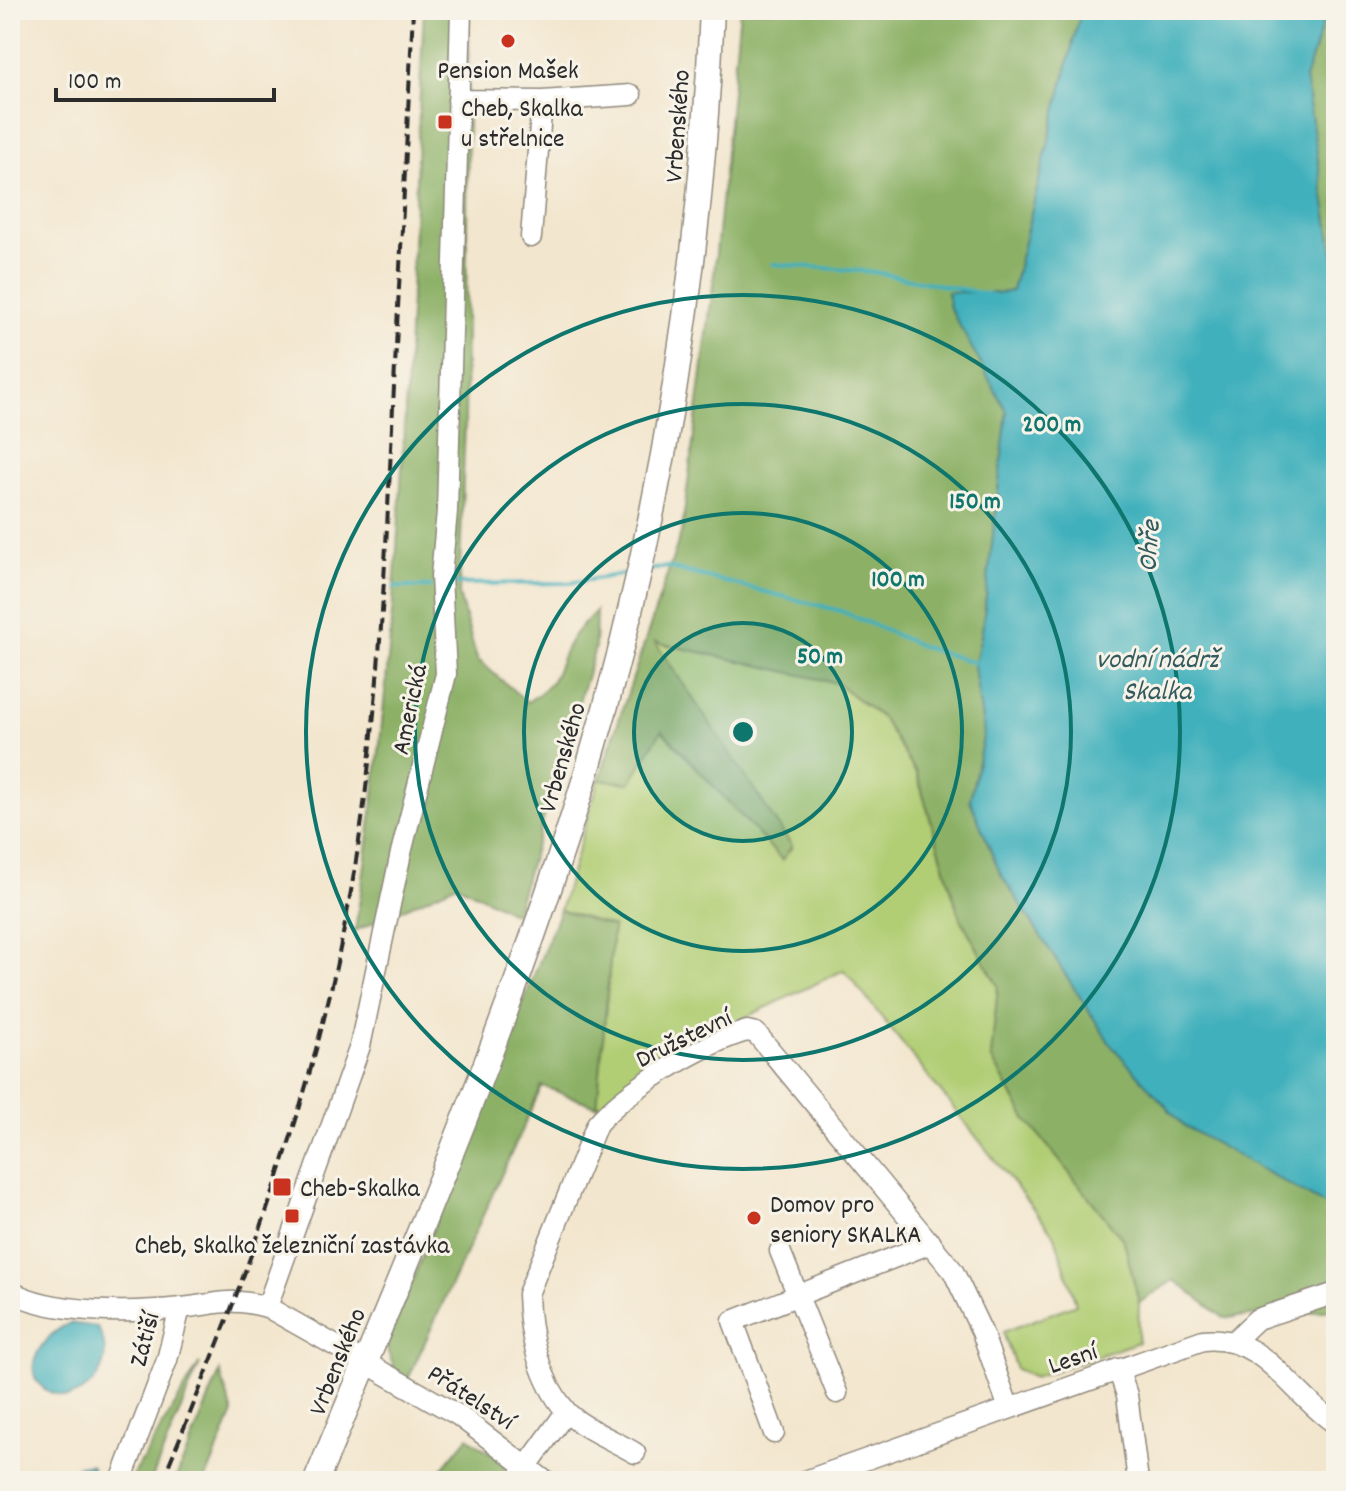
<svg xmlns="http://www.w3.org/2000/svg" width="1346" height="1491" viewBox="0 0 1346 1491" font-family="Dekko,sans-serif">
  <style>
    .green { fill: #b1ce75; stroke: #6e7c50; stroke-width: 2 }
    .forest { fill: #8cb166; stroke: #5c6e48; stroke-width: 2 }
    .water { fill: #41b0bc; stroke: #366e74; stroke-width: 2 }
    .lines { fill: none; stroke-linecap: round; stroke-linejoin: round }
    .stream { stroke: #41b0bc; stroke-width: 4 }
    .minor-casing { stroke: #8f887c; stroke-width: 23 }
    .major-casing { stroke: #8f887c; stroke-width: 27 }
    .minor { stroke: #fff; stroke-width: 20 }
    .major { stroke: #fff; stroke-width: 24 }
    .rail { stroke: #2b2b2b; stroke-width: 4; stroke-dasharray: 12 6; stroke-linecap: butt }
    .ring { fill: none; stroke: #0f766e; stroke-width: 4 }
    .poi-dot { fill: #c8321e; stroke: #f7f3e8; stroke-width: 3 }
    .labels { text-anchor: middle; stroke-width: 6; stroke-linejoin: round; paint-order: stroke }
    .poi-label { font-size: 26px; fill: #2b2b2b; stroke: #f7f3e8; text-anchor: start }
    .street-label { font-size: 26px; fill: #2b2b2b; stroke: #f7f3e8 }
    .water-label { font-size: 28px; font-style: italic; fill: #335a5e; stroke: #f7f3e8 }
    .centre { fill: #0f766e; stroke: #f7f3e8; stroke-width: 4 }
    .ring-label { font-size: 24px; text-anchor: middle; font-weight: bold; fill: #0f766e; stroke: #f7f3e8; stroke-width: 6; stroke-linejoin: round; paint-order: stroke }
  </style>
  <rect width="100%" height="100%" fill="#f7f3e8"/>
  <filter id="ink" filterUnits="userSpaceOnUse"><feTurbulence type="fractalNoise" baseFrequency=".0125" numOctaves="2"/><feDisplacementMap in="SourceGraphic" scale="16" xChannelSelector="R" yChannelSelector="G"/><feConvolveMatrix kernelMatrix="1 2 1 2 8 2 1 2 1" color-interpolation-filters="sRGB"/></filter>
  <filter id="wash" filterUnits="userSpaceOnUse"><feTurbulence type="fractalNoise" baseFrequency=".006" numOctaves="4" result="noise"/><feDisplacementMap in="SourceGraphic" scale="32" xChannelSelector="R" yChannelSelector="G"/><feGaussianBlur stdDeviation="1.8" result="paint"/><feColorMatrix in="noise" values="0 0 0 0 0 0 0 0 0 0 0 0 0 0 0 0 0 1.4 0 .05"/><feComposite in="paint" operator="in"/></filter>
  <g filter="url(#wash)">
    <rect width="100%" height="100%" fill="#f3e6ce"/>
    <!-- green -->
    <path class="green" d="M654,642L837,683L882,718L917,775L959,915L998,986L991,1058L1124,1241L1139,1303L1138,1342L1034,1378L1016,1369L1003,1332L1076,1304L1055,1236L844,970L740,1020L597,1106L613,928L560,910L599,780L630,783L661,730L782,860L792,847Z"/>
    <!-- forest -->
    <path class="forest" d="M424,10H469L465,422L459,595L477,659L527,702C565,680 553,664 574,635C580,627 589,619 596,611L595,648L515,914L457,884L355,931C404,627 408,317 424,10Z
      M740,10H1081L1012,291L989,295L947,293L950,308L1007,411L982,632L974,667L984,733L970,800L1000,873L1111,1045L1183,1125L1336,1211V1310L1224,1318L1174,1280L1139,1303L1124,1241L1026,1119L991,1058L998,986L959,915L917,774L882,718L837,683L655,642L792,846L782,860L662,730L630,783L599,780L682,530L712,294Z
      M1327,10H1336V271L1305,79Z
      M560,910L613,927L597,1106L542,1086L403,1390L386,1347Z
      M200,1363L151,1481H130Z
      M220,1372L233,1413L205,1481H175Z
      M468,1437L507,1465L496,1481H432Z"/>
    <!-- water -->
    <path class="water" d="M1081,10H1327L1305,79L1336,271V1211L1183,1125L1111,1045L1000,873L970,800L984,733L974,667L982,632L1007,412L950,308L947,292C970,291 990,296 1012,291Z
      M70,1323L97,1327C115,1356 100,1389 67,1397C13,1389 32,1340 70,1323Z
      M91,1465L97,1481H67L77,1466Z"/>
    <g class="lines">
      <!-- stream -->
      <path class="stream" d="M773,264L874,272L996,296
        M648,570L667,567L841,611L923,647L979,664
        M454,584L569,583L631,573
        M394,587H431"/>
    </g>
  </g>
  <g filter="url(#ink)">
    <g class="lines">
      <!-- minor casing -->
      <g class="minor-casing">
        <path id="minor" d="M458,100L542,101L631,95
          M531,237L542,101
          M780,1251L837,1393
          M10,1291C52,1315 133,1313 181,1308C219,1304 228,1297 267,1307L458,1415L545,1481
          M267,1307L360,1046L401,853L446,674L441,576L447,511L461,10
          M1234,1341L1257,1319L1336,1293
          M1118,1369L1127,1395L1138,1481
          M774,1433L733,1321L931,1243
          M635,1453C617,1442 578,1426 566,1411C539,1380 529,1334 528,1294L597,1124C627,1089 702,1044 747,1031L756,1033L953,1271L982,1332L1008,1406
          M121,1481L167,1360L180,1308
          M516,1481L566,1412
          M805,1481L1203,1340C1265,1334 1290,1394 1336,1424"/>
      </g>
      <!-- major casing -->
      <g class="major-casing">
        <path id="major" d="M316,1481C411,1254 508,1026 581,791C659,538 701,274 712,10"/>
      </g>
      <!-- minor -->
      <use href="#minor" class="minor"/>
      <!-- major -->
      <use href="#major" class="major"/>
      <!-- rail -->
      <path class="rail" d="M162,1481C237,1302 306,1121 344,929C375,771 383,609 391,448C398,302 406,156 413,10"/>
    </g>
  </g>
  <!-- distance rings -->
  <circle cx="743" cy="732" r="109" fill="#0f766e" fill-opacity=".12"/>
  <g class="ring">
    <circle cx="743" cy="732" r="109"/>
    <circle cx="743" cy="732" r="219"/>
    <circle cx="743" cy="732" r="328"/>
    <circle cx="743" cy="732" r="437"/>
  </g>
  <!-- markers -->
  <g class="poi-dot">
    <circle cx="508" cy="41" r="8"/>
    <rect x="437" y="114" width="16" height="16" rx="4"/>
    <rect x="272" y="1177" width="20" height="20" rx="4"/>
    <rect x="284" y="1208" width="16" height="16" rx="4"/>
    <circle cx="754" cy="1218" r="8"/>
  </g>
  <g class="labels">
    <!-- poi labels -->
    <g class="poi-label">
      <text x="508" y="78" text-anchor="middle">Pension Mašek</text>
      <text x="461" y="116">Cheb, Skalka<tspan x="461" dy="30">u střelnice</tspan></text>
      <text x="300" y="1196">Cheb-Skalka</text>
      <text x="770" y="1212">Domov pro<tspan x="770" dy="30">seniory SKALKA</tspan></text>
      <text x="292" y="1253" text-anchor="middle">Cheb, Skalka železniční zastávka</text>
    </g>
    <!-- street labels -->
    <g class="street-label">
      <text transform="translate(676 126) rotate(-86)" y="9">Vrbenského</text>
      <text transform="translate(408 709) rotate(-78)" y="9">Americká</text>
      <text transform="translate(561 757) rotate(-74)" y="9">Vrbenského</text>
      <text transform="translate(683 1037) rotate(-26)" y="9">Družstevní</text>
      <text transform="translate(143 1339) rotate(-75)" y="9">Zátiší</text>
      <text transform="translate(1072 1357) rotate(-19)" y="9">Lesní</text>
      <text transform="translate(336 1361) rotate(-68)" y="9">Vrbenského</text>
      <text transform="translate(472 1396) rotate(33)" y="9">Přátelství</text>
    </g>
    <!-- water labels -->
    <g class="water-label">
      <text transform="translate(1147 546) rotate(-86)" y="10">Ohře</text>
      <text x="1157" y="667">vodní nádrž<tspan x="1157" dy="32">Skalka</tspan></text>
    </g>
  </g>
  <circle cx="743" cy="732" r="12" class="centre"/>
  <g class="ring-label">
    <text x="1052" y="431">200 m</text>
    <text x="975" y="508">150 m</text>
    <text x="898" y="586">100 m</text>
    <text x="820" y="663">50 m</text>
  </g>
  <!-- margin -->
  <rect width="1346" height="1491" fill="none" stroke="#f7f3e8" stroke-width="40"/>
  <!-- scale -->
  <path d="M56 88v12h218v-12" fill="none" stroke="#2b2b2b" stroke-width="4"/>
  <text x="68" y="88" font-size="24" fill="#2b2b2b" stroke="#f7f3e8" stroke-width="6" paint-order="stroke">100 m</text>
</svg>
